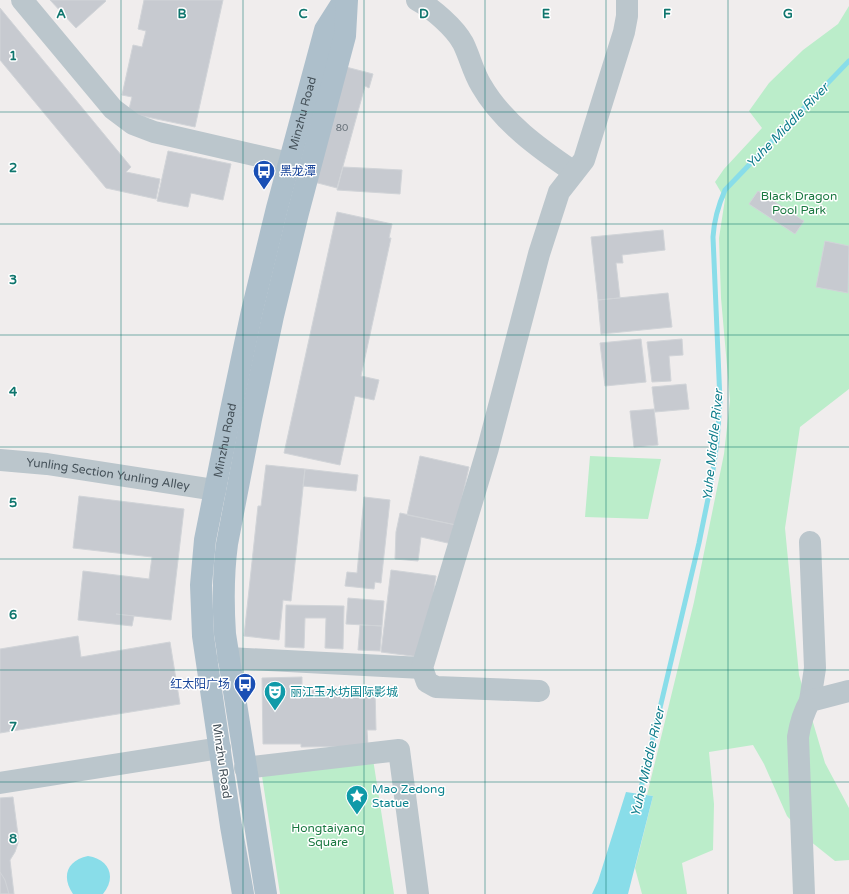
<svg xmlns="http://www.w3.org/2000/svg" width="849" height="894" viewBox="0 0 849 894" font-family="'Varela Round','Noto Sans SC',sans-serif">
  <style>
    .green { fill: #bbedca }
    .water { fill: #89dde9 }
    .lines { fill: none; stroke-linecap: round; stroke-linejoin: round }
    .stream { stroke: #89dde9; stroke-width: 5 }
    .building { fill: #c7cad0; stroke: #d1d4d8 }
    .minor { stroke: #bbc6cc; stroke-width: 22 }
    .major { stroke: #adbfcb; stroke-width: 22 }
    .grid { fill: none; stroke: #0f766e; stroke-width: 1; stroke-opacity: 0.55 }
    .labels { text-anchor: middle; stroke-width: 3; stroke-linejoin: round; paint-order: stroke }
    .number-label { font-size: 10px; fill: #667078 }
    .street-label { font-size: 12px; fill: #46525a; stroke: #fff }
    .transit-label { font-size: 12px; fill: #164399; stroke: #fff; text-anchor: start }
    .park-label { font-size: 12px; fill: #197840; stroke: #fff }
    .culture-label { font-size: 12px; fill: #0d838f; stroke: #fff; text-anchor: start }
    .water-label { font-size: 13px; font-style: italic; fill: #107e8c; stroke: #fff }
    .grid-label { font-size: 13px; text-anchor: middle; font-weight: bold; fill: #0f766e; stroke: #fff; stroke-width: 3; stroke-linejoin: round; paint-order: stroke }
  </style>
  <rect width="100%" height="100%" fill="#f0eded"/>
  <!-- green -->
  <path class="green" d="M849,6V389L800,427L785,528L799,675L825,763L849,808V860L835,861L810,841L787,816L764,764L753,745L709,752L714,804L713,850L682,863L687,894H642L635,868L653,796L647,795L694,602L724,454L730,400L721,298L719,238L725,199L715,182L724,169L762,128L749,111L769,83L803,50L838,24Z
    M590,456L661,459L648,519L585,517Z
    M373,759L394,894H280L262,776Z"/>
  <!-- water -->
  <path class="water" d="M626,792L653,796L628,894H592L598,881Z
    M88,856C109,859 117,877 103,894H73C61,877 67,860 88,856Z"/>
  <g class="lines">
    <!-- stream -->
    <path class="stream" d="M638,801L699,543L711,484L717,442L720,401L713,237C714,220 718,206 725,190L849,61"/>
  </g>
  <!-- building -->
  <path class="building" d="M50,0H105L106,1L76,28Z
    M144,0H223L195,127L128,113L132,97L122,95L133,45L142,47L146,31L138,29Z
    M0,8L131,167L126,172L160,179L156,199L106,188L0,60Z
    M346,67L373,74L369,88L365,86L337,188L314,182Z
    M168,151L231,164L223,200L191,193L188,207L157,201Z
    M343,167L402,170L400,194L337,190Z
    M758,191L804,221L795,234L749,204Z
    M337,212L392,224L389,238H391L361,376L379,380L374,400L355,396L340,465L284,453Z
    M663,230L665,250L622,255L623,263H616L620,298L598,300L591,237Z
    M825,241L849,246L848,293L816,287Z
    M668,293L672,327L601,334L598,300Z
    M641,339L646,382L605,386L600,343Z
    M682,339L683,355L669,356L671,381L652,382L647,342Z
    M686,384L689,409L655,412L652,387Z
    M654,409L658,445L634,447L630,411Z
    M420,456L469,467L456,525L407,515Z
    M266,465L305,469L291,601L283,600L279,640L244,636L258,506H261Z
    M305,469L358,475L356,491L303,486Z
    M79,496L184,509L171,620L116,614L134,616L132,626L78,620L83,571L149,579L152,557L73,548Z
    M364,497L390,500L381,583L375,582L374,589L345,586L347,572L357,573Z
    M400,513L456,525L452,544L421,537L418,561L395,559L396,532Z
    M391,570L436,576L428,631L420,657L381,652Z
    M348,598L384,601L382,626L346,624Z
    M286,605L344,606L343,649L325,648L326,618H305L304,648L285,647Z
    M360,625L382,626L380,651L358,650Z
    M78,636L81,657L170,642L180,704L0,733V649Z
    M302,677V690L375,689L376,730H367L368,746L301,747V744H263L262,678Z
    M13,797L18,835V843L15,852L10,860L14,894H0V798Z
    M0,872L5,880L9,894H0Z"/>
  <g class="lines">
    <!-- minor -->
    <g class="minor">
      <path d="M22,0L113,109L133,124L154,132L289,163"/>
      <path d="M417,0C432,8 455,28 463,43C470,57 473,72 481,85C502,122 540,149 574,172"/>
      <path id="s1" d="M0,460L47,464L215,490"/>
      <path d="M810,542L815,668L810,701"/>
      <path d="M228,658L422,668"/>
      <path d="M539,691L436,687L427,682L422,668L488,448L539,254L559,192L584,160L624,32L627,16V0"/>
      <path d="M245,768L399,750L418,894"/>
      <path d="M0,783L220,748"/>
      <path d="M804,894L798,737C800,724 803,713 810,701L849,691"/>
    </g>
    <!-- major -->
    <g class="major">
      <path id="s2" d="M243,894L231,826L203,636L201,585L205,540L230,415L252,311L277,208L325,30L344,0"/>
      <path d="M266,894L225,634C223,603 223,574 227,544L251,419L273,316L298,213L345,36L347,0"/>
    </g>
  </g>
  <!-- grid -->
  <path class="grid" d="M121,0V894M243,0V894M364,0V894M485,0V894M606,0V894M728,0V894M0,112H849M0,224H849M0,335H849M0,447H849M0,559H849M0,670H849M0,782H849"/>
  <!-- icons -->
  <defs>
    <g id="bus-pin" transform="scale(1.15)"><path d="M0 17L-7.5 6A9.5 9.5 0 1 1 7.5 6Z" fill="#1a4fb4" stroke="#fff"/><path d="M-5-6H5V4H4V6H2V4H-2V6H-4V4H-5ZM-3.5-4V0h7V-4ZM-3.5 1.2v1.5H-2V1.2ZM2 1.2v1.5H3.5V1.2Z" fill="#fff"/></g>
    <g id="theatre-pin" transform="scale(1.15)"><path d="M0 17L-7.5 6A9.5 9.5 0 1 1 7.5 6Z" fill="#0f9aa8" stroke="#fff"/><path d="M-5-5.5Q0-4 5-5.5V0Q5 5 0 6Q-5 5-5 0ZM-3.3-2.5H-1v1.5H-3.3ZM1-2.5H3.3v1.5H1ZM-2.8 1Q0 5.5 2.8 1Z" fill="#fff"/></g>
    <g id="sight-pin" transform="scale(1.15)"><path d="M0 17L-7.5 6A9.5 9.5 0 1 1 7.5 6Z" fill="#0f9aa8" stroke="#fff"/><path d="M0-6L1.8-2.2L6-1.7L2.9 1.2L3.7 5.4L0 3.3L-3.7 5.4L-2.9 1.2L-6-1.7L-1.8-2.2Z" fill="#fff"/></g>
  </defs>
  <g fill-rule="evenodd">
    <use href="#bus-pin" x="264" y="171"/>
    <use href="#bus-pin" x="245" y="684"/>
    <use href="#theatre-pin" x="275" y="692"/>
    <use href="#sight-pin" x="357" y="796"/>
  </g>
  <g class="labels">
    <!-- number labels -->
    <g class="number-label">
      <text x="342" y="131">80</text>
    </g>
    <!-- street labels -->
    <g class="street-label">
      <text dy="4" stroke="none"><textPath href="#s2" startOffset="795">Minzhu Road</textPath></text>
      <text dy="4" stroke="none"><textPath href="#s2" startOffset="459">Minzhu Road</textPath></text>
      <text dy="4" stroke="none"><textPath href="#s1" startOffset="109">Yunling Section Yunling Alley</textPath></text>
      <text transform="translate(222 761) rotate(82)" y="4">Minzhu Road</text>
    </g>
    <!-- transit labels -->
    <g class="transit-label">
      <text x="280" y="175">黑龙潭</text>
      <text x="230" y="688" text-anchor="end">红太阳广场</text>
    </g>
    <!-- park labels -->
    <g class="park-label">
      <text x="799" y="200">Black Dragon<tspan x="799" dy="14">Pool Park</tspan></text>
      <text x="328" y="832">Hongtaiyang<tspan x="328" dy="14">Square</tspan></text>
    </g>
    <!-- culture labels -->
    <g class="culture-label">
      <text x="290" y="696">丽江玉水坊国际影城</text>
      <text x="372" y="793">Mao Zedong<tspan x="372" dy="14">Statue</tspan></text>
    </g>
    <!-- water labels -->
    <g class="water-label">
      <text transform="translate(787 125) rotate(-46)" y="5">Yuhe Middle River</text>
      <text transform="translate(712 445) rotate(-84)" y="5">Yuhe Middle River</text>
      <text transform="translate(647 762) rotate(-77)" y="5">Yuhe Middle River</text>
    </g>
  </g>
  <g class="grid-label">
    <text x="61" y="18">A</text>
    <text x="182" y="18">B</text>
    <text x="303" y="18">C</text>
    <text x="424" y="18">D</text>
    <text x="546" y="18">E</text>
    <text x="667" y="18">F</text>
    <text x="788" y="18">G</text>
    <text x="13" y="60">1</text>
    <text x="13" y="172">2</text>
    <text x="13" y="284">3</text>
    <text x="13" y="396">4</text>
    <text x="13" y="507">5</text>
    <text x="13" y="619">6</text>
    <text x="13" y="731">7</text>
    <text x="13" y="843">8</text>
  </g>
</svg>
